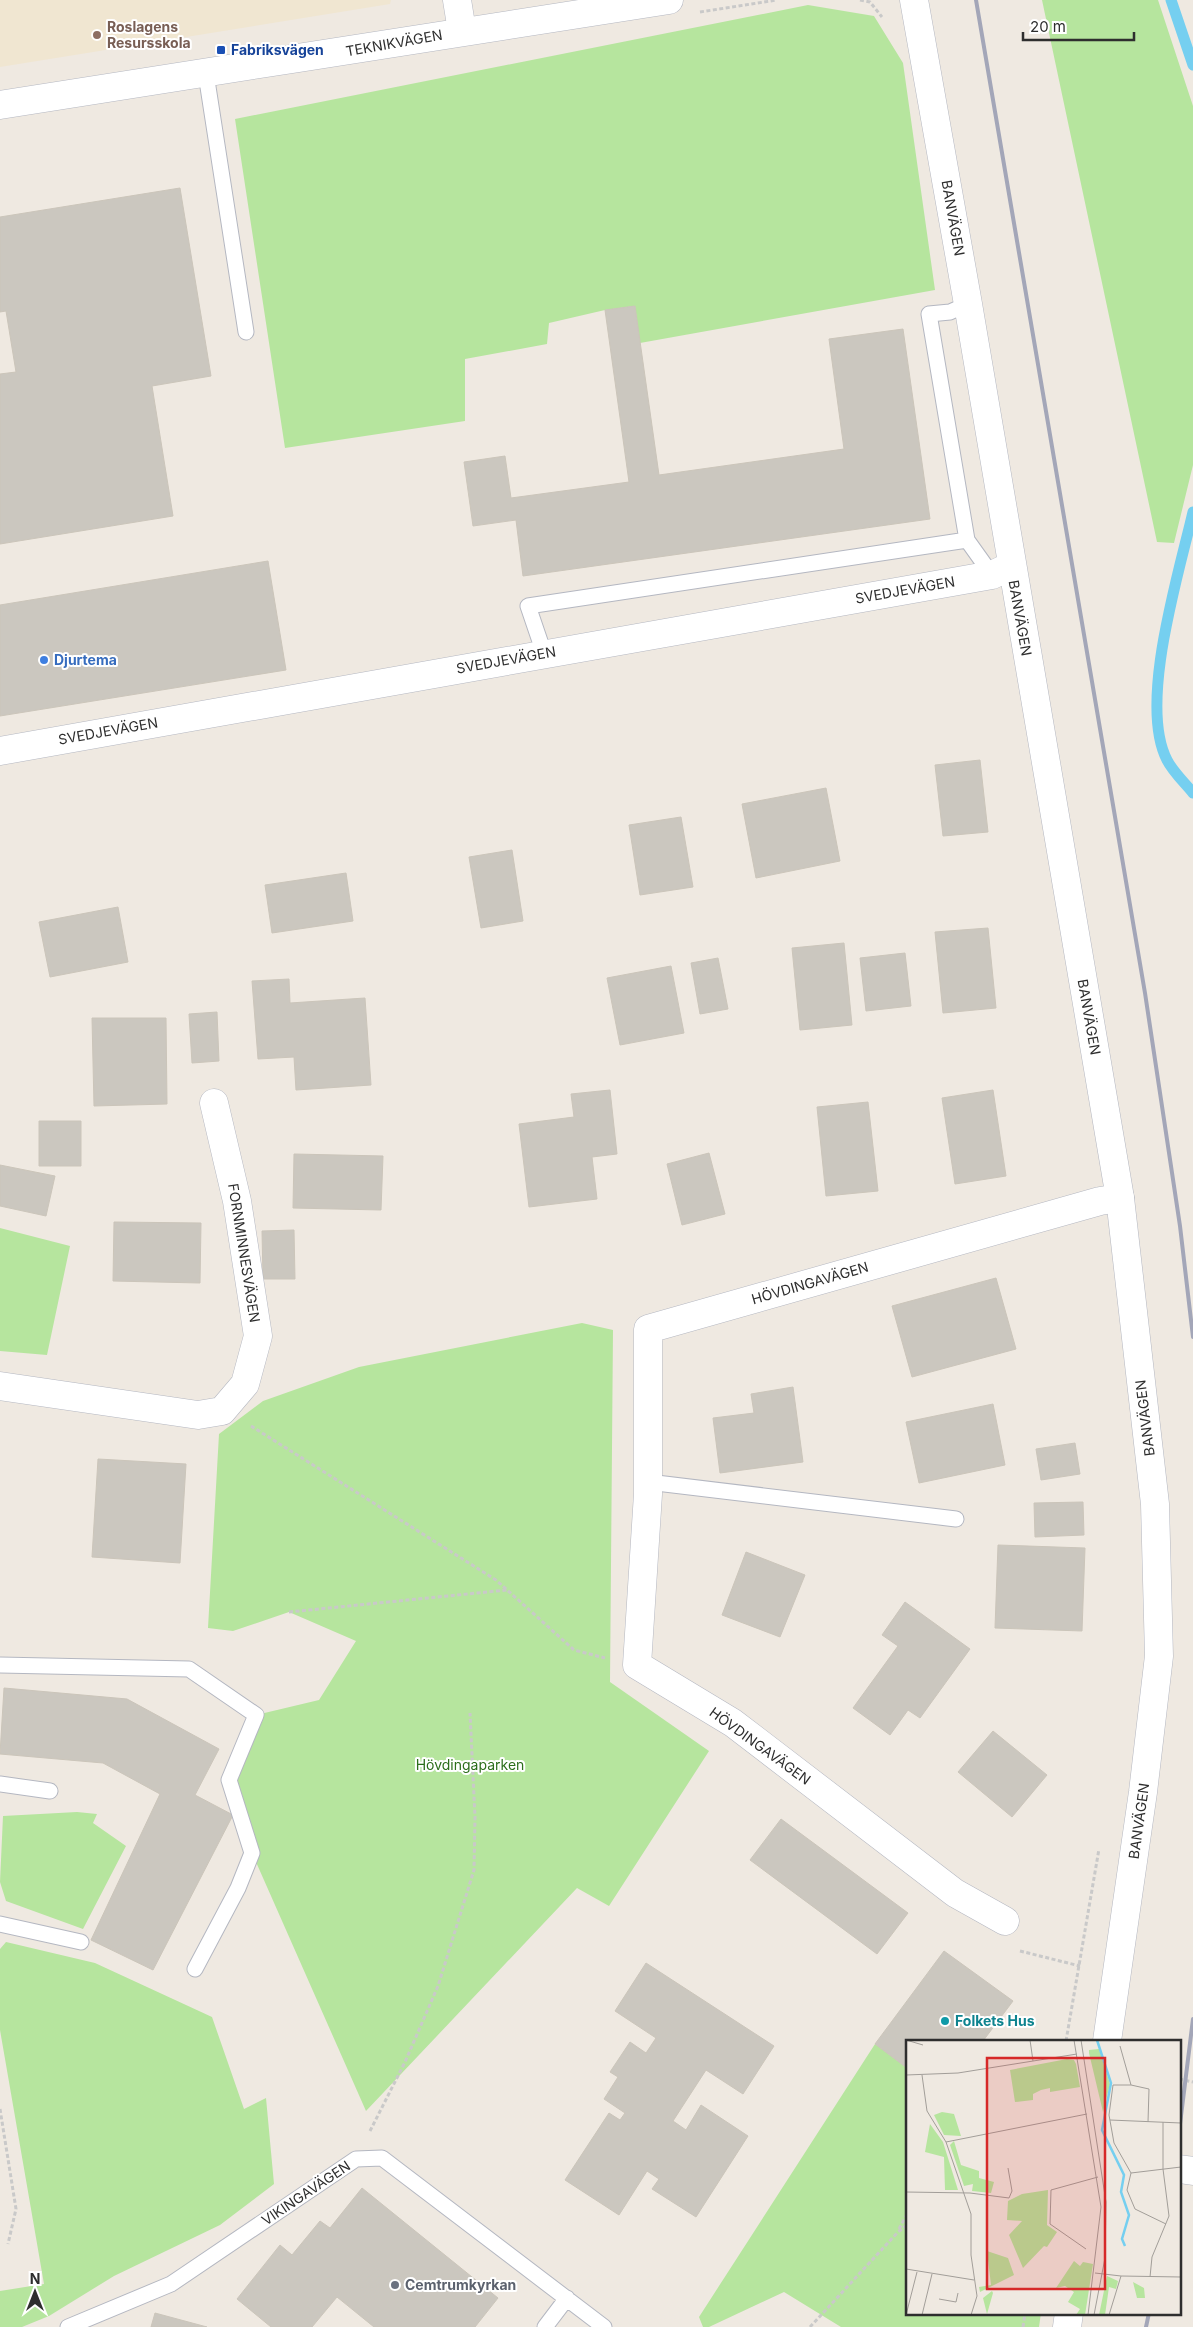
<svg xmlns="http://www.w3.org/2000/svg" width="1193" height="2327" viewBox="0 0 1193 2327" font-family="Inter,sans-serif">
  <style>
    .education { fill: #f0e6d1 }
    .green { fill: #b6e59e }
    .lines { fill: none; stroke-linecap: round; stroke-linejoin: round }
    .stream { stroke: #75cff0; stroke-width: 11 }
    .building { fill: #cbc7bf; stroke: #cbc5ba }
    .lane-casing { stroke: #b4b7c1; stroke-width: 17 }
    .street-casing { stroke: #b4b7c1; stroke-width: 29 }
    .secondary-casing { stroke: #b4b7c1; stroke-width: 29 }
    .path { stroke: #c9c9c9; stroke-width: 3; stroke-dasharray: 4 2.5; stroke-linecap: butt }
    .lane { stroke: #fff; stroke-width: 15 }
    .street { stroke: #fff; stroke-width: 28 }
    .secondary { stroke: #fff; stroke-width: 28 }
    .rail { stroke: #a3a6b8; stroke-width: 4 }
    .education-dot { fill: #8d6e63; stroke: #fff; stroke-width: 2 }
    .transit-dot { fill: #1a4fb4; stroke: #fff; stroke-width: 2 }
    .shop-dot { fill: #3f7fe0; stroke: #fff; stroke-width: 2 }
    .culture-dot { fill: #0f9aa8; stroke: #fff; stroke-width: 2 }
    .worship-dot { fill: #6b7280; stroke: #fff; stroke-width: 2 }
    .labels { text-anchor: middle; stroke-width: 4; stroke-linejoin: round; paint-order: stroke }
    .education-label { font-size: 14px; font-weight: bold; fill: #785e54; stroke: #fff; text-anchor: start }
    .street-label { font-size: 14px; fill: #2e2e2e; stroke: #fff }
    .transit-label { font-size: 14px; font-weight: bold; fill: #164399; stroke: #fff; text-anchor: start }
    .shop-label { font-size: 14px; font-weight: bold; fill: #366cbe; stroke: #fff; text-anchor: start }
    .park-label { font-size: 14px; fill: #2c6e1b; stroke: #fff }
    .culture-label { font-size: 14px; font-weight: bold; fill: #0d838f; stroke: #fff; text-anchor: start }
    .worship-label { font-size: 14px; font-weight: bold; fill: #5b616d; stroke: #fff; text-anchor: start }
    .inset-river { fill: none; stroke: #75cff0; stroke-width: 2.5 }
    .inset-road { fill: none; stroke: #a29e99; stroke-width: 1 }
    .view { fill: #d62828; fill-opacity: 0.15; stroke: #d62828; stroke-width: 2.5 }
    .inset-edge { fill: none; stroke: #2e2e2e; stroke-width: 2.5 }
  </style>
  <rect width="100%" height="100%" fill="#efe9e1"/>
  <!-- education -->
  <path class="education" d="M0,0H391L390,4L0,67Z"/>
  <!-- green -->
  <path class="green" d="M1042,0H1158L1193,106V465L1174,543L1157,542Z
    M808,5L874,16L903,63L935,290L640,343L635,306L605,310L549,323L547,344L465,359V421L285,448L235,119Z
    M0,1228L70,1246L47,1355L0,1351Z
    M582,1323L613,1330L610,1682L709,1751L609,1906L577,1888L366,2111L252,1853L229,1780L256,1715L319,1700L356,1641L289,1612L233,1631L208,1628L219,1434L263,1401L359,1367Z
    M77,1812L97,1814L93,1823L126,1846L83,1929L6,1901L0,1882L3,1816Z
    M6,1942L95,1963L212,2017L244,2109L266,2098L274,2184L220,2225L114,2276L49,2316L22,2327H0V2291L44,2284L0,2030V1949Z
    M875,2044L907,2068V2313H1041L1039,2327H841L784,2292L709,2327H703L699,2317Z"/>
  <g class="lines">
    <!-- stream -->
    <path class="stream" d="M1171,0L1193,65
      M1193,512C1179,573 1138,704 1167,760C1173,772 1185,783 1193,793"/>
  </g>
  <!-- building -->
  <path class="building" d="M180,188L211,376L152,386L173,516L0,544V374L16,372L6,311L0,312V217Z
    M635,306L659,475L844,449L829,339L903,329L930,519L523,576L516,520L473,526L464,462L505,456L511,498L629,482L605,310Z
    M268,561L286,670L0,716V605Z
    M980,760L988,832L943,836L935,765Z
    M826,788L840,861L756,878L742,804Z
    M681,817L693,887L640,895L629,825Z
    M512,850L523,921L481,928L469,857Z
    M346,873L353,921L272,933L265,885Z
    M118,907L128,962L50,977L39,922Z
    M988,928L996,1008L943,1013L935,932Z
    M844,943L852,1025L800,1030L792,948Z
    M905,953L911,1006L866,1011L860,958Z
    M718,958L728,1009L700,1014L691,963Z
    M671,966L684,1033L620,1045L607,978Z
    M289,979L290,1003L365,998L371,1085L296,1090L294,1057L258,1059L252,981Z
    M217,1012L219,1061L192,1063L189,1014Z
    M92,1018H166L167,1104L94,1106Z
    M610,1090L617,1154L592,1157L597,1199L529,1207L519,1124L574,1117L571,1094Z
    M993,1090L1006,1176L955,1184L942,1098Z
    M868,1102L878,1191L826,1196L817,1107Z
    M39,1121H81V1166H39Z
    M709,1153L725,1214L682,1225L667,1164Z
    M294,1154L383,1156L381,1210L293,1208Z
    M0,1165L55,1176L46,1216L0,1206Z
    M114,1222L201,1223L200,1283L113,1281Z
    M294,1230L295,1279H263L262,1231Z
    M996,1278L1016,1349L912,1377L892,1306Z
    M793,1387L803,1462L720,1473L713,1418L754,1413L751,1394Z
    M993,1404L1005,1465L919,1483L906,1422Z
    M1075,1443L1080,1474L1041,1480L1036,1449Z
    M98,1459L186,1464L180,1563L92,1557Z
    M1083,1502L1084,1535L1035,1537L1034,1503Z
    M998,1545L1085,1548L1082,1631L995,1628Z
    M746,1552L805,1575L780,1637L722,1615Z
    M905,1602L970,1649L920,1718L908,1710L890,1735L853,1708L898,1646L882,1635Z
    M4,1688L127,1699L219,1749L195,1795L233,1815L153,1970L91,1940L160,1794L103,1763L0,1754Z
    M993,1731L1047,1775L1012,1817L958,1772Z
    M781,1819L908,1913L877,1954L750,1860Z
    M944,1951L1013,2001L983,2041H907V2068L875,2044Z
    M646,1963L774,2046L743,2094L706,2070L673,2121L686,2130L701,2105L748,2136L696,2217L652,2189L659,2179L647,2171L619,2215L565,2180L609,2113L620,2120L625,2113L604,2099L618,2077L610,2072L630,2042L646,2053L656,2038L615,2011Z
    M362,2188L498,2298L475,2327H374L337,2297L312,2327H271L237,2299L280,2245L292,2255L320,2221L330,2228Z
    M155,2313L207,2327H151Z"/>
  <g class="lines">
    <!-- lane casing -->
    <g class="lane-casing">
      <path id="lane" d="M206,74L246,332
        M967,540L929,314L950,312L968,304
        M544,653L528,606L967,540L992,575
        M648,1482L956,1519
        M0,1665L189,1669L256,1715L229,1780L252,1853L238,1888L195,1969
        M0,1784L50,1791
        M0,1924L81,1942
        M68,2327L171,2284L356,2159L382,2158L604,2327
        M545,2327L567,2298"/>
    </g>
    <!-- street casing -->
    <g class="street-casing">
      <path id="street" d="M457,0L462,31
        M0,751L992,575L1011,566
        M0,1386L198,1415L222,1411L245,1384L258,1336L237,1201L214,1103
        M1005,1921L955,1893L733,1723L637,1665L648,1494V1329L1100,1201L1120,1198
        M1179,2169L1193,2171"/>
    </g>
    <!-- secondary casing -->
    <g class="secondary-casing">
      <path id="secondary" d="M914,0L968,304L1120,1198L1155,1504L1159,1656L1143,1792L1107,2041
        M0,105C223,71 446,33 669,0
        M1067,2327L1069,2313"/>
    </g>
    <!-- path -->
    <path class="path" d="M860,0L870,2L882,17
      M700,12L777,0
      M251,1426L496,1580L574,1650L605,1658
      M289,1612L507,1590
      M1020,1951L1080,1966
      M1066,2041L1099,1849
      M1179,2079L1193,2082
      M0,2109L16,2209L8,2244
      M370,2131L405,2062L438,1986L474,1870L475,1817L470,1713
      M899,2229L907,2214
      M810,2327L898,2232L907,2225
      M1023,2327L1025,2313"/>
    <!-- lane -->
    <use href="#lane" class="lane"/>
    <!-- street -->
    <use href="#street" class="street"/>
    <!-- secondary -->
    <use href="#secondary" class="secondary"/>
    <!-- rail -->
    <path class="rail" d="M976,0L1145,993L1180,1226L1193,1337
      M1179,2132L1193,2019
      M1146,2327L1149,2313"/>
  </g>
  <!-- markers -->
  <circle class="education-dot" cx="97" cy="35" r="5"/>
  <rect class="transit-dot" x="216" y="45" width="10" height="10" rx="2.5"/>
  <circle class="shop-dot" cx="44" cy="660" r="5"/>
  <circle class="culture-dot" cx="945" cy="2021" r="5"/>
  <circle class="worship-dot" cx="395" cy="2285" r="5"/>
  <g class="labels">
    <!-- education labels -->
    <g class="education-label">
      <text x="107" y="32">Roslagens<tspan x="107" dy="16">Resursskola</tspan></text>
    </g>
    <!-- street labels -->
    <g class="street-label">
      <text transform="translate(394 43) rotate(-10)" y="5">TEKNIKVÄGEN</text>
      <text transform="translate(953 218) rotate(80)" y="5">BANVÄGEN</text>
      <text transform="translate(905 590) rotate(-10)" y="5">SVEDJEVÄGEN</text>
      <text transform="translate(1020 618) rotate(80)" y="5">BANVÄGEN</text>
      <text transform="translate(506 660) rotate(-10)" y="5">SVEDJEVÄGEN</text>
      <text transform="translate(108 731) rotate(-10)" y="5">SVEDJEVÄGEN</text>
      <text transform="translate(1089 1017) rotate(80)" y="5">BANVÄGEN</text>
      <text transform="translate(244 1253) rotate(81)" y="5">FORNMINNESVÄGEN</text>
      <text transform="translate(810 1283) rotate(-16)" y="5">HÖVDINGAVÄGEN</text>
      <text transform="translate(1145 1418) rotate(-97)" y="5">BANVÄGEN</text>
      <text transform="translate(760 1746) rotate(36)" y="5">HÖVDINGAVÄGEN</text>
      <text transform="translate(1139 1821) rotate(-82)" y="5">BANVÄGEN</text>
      <text transform="translate(306 2193) rotate(-34)" y="5">VIKINGAVÄGEN</text>
    </g>
    <!-- transit labels -->
    <g class="transit-label">
      <text x="231" y="55">Fabriksvägen</text>
    </g>
    <!-- shop labels -->
    <g class="shop-label">
      <text x="54" y="665">Djurtema</text>
    </g>
    <!-- park labels -->
    <g class="park-label">
      <text x="470" y="1770">Hövdingaparken</text>
    </g>
    <!-- culture labels -->
    <g class="culture-label">
      <text x="955" y="2026">Folkets Hus</text>
    </g>
    <!-- worship labels -->
    <g class="worship-label">
      <text x="405" y="2290">Cemtrumkyrkan</text>
    </g>
  </g>
  <!-- overview -->
  <g transform="translate(906 2040)">
    <rect width="275" height="275" fill="#efe9e1"/>
    <path d="M193,9L204,44L197,72L183,13V10ZM161,19L168,20L170,24L174,47L144,52V48L135,50L127,54V60L109,62L104,30ZM36,72L48,74L55,96L38,95L28,75ZM24,84L37,102L52,150H39L38,117L19,112ZM48,101L55,125L73,131V138L88,142L85,153L66,151L67,144L58,146L44,105ZM142,150L141,185L151,192L141,207L138,206L117,228L103,195L116,181L101,180L102,161L116,154ZM81,211L102,218L108,235L74,252L73,247L85,245ZM168,221L174,226L177,222L187,224L179,275H170L174,269L162,262L168,252L159,246L150,248ZM201,236L212,241L210,249L203,247L199,275H193ZM227,242L238,248L239,258H231ZM86,251L87,253L81,274L77,258Z" fill="#b6e59e"/>
    <path class="inset-river" d="M191,0L205,43L196,90L218,135L215,152L223,175L216,199L219,206"/>
    <path class="inset-road" d="M0,0L17,5M124,0L127,21M168,0L195,167L182,275M175,0L200,162L199,218L188,275M214,6L225,45L243,49L242,82M0,35L52,33L171,14M16,35L21,71L40,102L65,174V215L71,256L65,275M225,45H207L203,75L208,103L225,133L221,150L229,169L260,184M204,80L275,83M40,102L181,74M225,133L275,127M0,152L64,153L103,158L106,151L102,128M180,209L144,184L145,150L192,137M0,229L68,240M189,233L215,236L203,275M215,236L275,237M244,237L246,217L263,176L257,129V82M33,259L50,262L52,253M0,275L11,232M16,275L26,234"/>
    <path class="view" d="M81,18H199V249H81Z"/>
    <rect width="275" height="275" class="inset-edge"/>
  </g>
  <!-- north arrow -->
  <g transform="translate(35 2292)" stroke="#ffffff" stroke-width="4" paint-order="stroke">
  <path d="M0-4L9 19L0 12L-9 19Z" fill="#2e2e2e"/>
  <text y="-8" font-size="14" font-weight="bold" text-anchor="middle" fill="#2e2e2e">N</text>
  </g>
  <!-- scale -->
  <path d="M1023 32v8h111v-8" fill="none" stroke="#2e2e2e" stroke-width="2.5"/>
  <text x="1030" y="32" font-size="15" fill="#2e2e2e" stroke="#ffffff" stroke-width="4" paint-order="stroke">20 m</text>
</svg>
